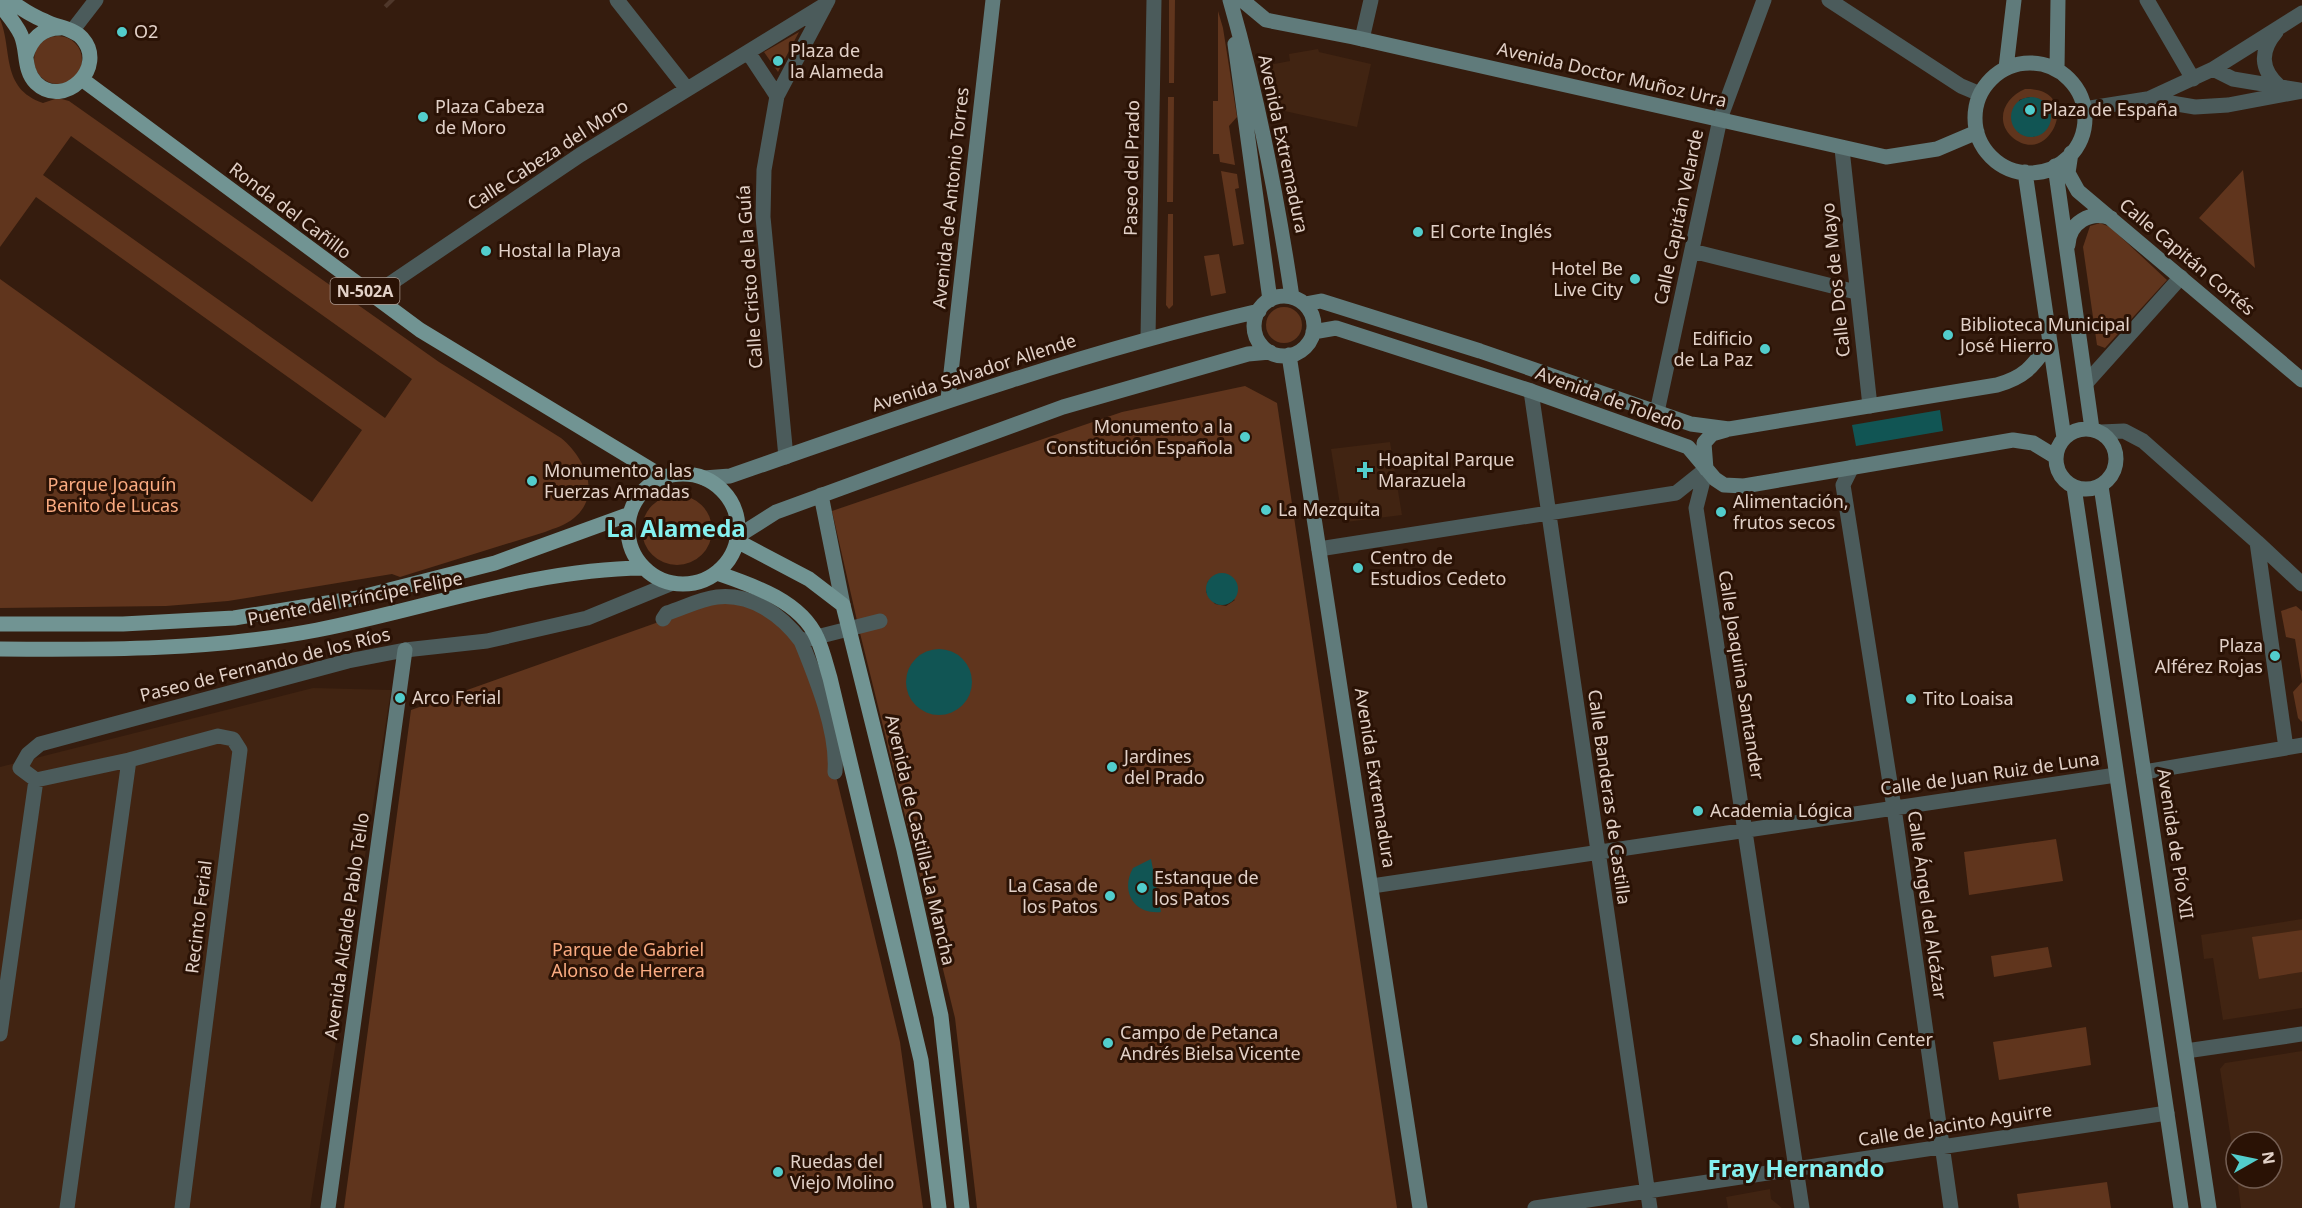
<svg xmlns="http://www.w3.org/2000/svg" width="2302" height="1208" viewBox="0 0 2302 1208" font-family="'Noto Sans',sans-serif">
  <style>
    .built { fill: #412412 }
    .green { fill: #60351d; fill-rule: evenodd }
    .water { fill: #115554 }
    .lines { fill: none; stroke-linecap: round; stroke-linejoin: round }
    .street-tunnel { stroke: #4f372a; stroke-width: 15; stroke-dasharray: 15 8; stroke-linecap: butt }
    .street { stroke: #4b5b5b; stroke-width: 15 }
    .secondary { stroke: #607b7b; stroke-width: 15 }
    .primary { stroke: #719493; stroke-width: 15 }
    .poi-dot { fill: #52cdcc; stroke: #2a1205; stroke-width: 2 }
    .labels { text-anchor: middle; stroke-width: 6; stroke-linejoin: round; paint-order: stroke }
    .shield { fill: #2a1205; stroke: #ab988e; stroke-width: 1.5 }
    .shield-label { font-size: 16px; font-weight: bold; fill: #e2d1c8 }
    .poi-label { font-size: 18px; fill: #e2d1c8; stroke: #2a1205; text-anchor: start }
    .street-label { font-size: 18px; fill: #e2d1c8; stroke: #2a1205 }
    .park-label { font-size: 18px; fill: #faab81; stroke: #2a1205 }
    .district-label { font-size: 24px; font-weight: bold; fill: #84f0ef; stroke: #2a1205 }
  </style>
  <rect width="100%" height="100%" fill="#351c0e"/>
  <!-- built -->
  <path class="built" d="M1318,49L1319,52L1371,64L1357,127L1280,110L1277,87L1271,88L1268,65L1290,61L1289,54Z
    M1390,442L1402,515L1346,522L1342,517L1331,449Z
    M313,688L391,690L310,1208H0V767Z
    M2302,919V1008L2223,1020L2213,958L2204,959L2201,935Z
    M2302,1051V1208H2241L2237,1178H2272V1142H2236V1172L2220,1069L2225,1063Z
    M1770,1189L1771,1199L1782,1208H1728L1726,1197Z"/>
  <!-- green -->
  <path class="green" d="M1169,0H1175L1174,83H1169Z
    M1218,11L1223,28L1237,117L1229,126L1235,165L1220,162L1219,154H1213V101H1218Z
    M0,19C13,50 0,88 43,103L58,98L69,101L439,362L561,438C584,457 603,494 574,518C566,525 555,528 545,532L400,577L392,574L228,601L166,606L0,608V279L312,502L362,430L36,197L0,247ZM71,136L412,379L385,418L43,175Z
    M799,32L778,72L764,52Z
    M34 60a24 24 0 1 1 48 0a24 24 0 1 1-48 0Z
    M2025,89C2085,87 2050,170 2012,137C1994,120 2005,97 2025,89ZM2029,97L2039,99L2047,105L2049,125C2042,137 2030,140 2018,132L2019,100Z
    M1168,97H1174L1173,202H1167Z
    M2243,170L2255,268L2199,218Z
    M1221,171L1237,174L1239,188L1235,189L1244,244L1233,246Z
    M1168,214H1173V305L1169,309L1166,305Z
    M2100,223L2110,227L2167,280L2105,348L2097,345L2083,247L2090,226Z
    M1219,254L1226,293L1211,296L1204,256Z
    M1266 325a18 18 0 1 1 36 0a18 18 0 1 1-36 0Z
    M1245,386L1277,403L1397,1208H977L955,1018L858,625L832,511L1122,412ZM1208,581L1235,600L1226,606L1215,604L1206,592Z
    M642 530a35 35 0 1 1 70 0a35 35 0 1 1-70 0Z
    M735,601L766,611L798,644L818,701L900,1042L923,1208H344L411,710L715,602Z
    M2296,606L2302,611V722L2298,718L2293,692L2302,682L2295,639L2286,637L2281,611Z
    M2056,839L2063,881L1969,895L1964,852Z
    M2302,930V972L2259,979L2252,937Z
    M2048,947L2052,967L1994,977L1991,956Z
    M2086,1027L2091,1065L1999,1080L1993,1042Z
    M2107,1182L2111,1208H2019L2017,1194Z"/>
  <!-- water -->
  <path class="water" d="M2011 117a20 20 0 1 1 40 0a20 20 0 1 1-40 0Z
    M1940,410L1943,431L1856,446L1852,425Z
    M1206 589a16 16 0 1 1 32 0a16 16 0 1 1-32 0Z
    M906 682a33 33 0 1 1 66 0a33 33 0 1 1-66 0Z
    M1151,859L1161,912C1134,915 1120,891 1133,868Z"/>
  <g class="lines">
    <!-- street-tunnel -->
    <path class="street-tunnel" d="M389,0L392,3"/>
    <!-- street -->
    <path class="street" d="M617,0L687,89
      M1829,0L1961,86L1980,94
      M2147,0L2193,79
      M72,31L96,0
      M2276,32C2260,51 2260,69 2279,86
      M1362,39L1371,0
      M2213,69L2233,79L2299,90
      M777,96L748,52L826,4
      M2148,99L2213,69L2302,13
      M2084,109L2147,99L2195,107L2228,105L2302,91
      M1842,149L1870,406
      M1692,251L1856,292
      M372,296L580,155L748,52
      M1148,338L1154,0
      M2087,382L2181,277
      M1531,391L1650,1208
      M1657,412L1720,119L1764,0
      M2101,432L2124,431L2143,441L2257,542
      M786,457L763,217L764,170L777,96L828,0
      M1852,467L1843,485L1894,808L1951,1208
      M1706,469L1696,508L1802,1208
      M1319,549L1676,493L1706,469
      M2302,584L2257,542L2286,748L2302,745
      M663,619L667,613C683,608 700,599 717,597C751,593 782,615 801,641
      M835,772C838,731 816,678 801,641L880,621
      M2144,772L2286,748
      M1372,886L2116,775
      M0,1034L36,780
      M2186,1051L2302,1034
      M67,1208L129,760
      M182,1208L240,750L233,739L218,736L129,760L36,780L20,768L28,754L40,744L348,661L405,650L487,641L587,618L670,584
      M1535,1208L2167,1113"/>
    <!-- secondary -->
    <path class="secondary" d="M1230,0C1258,98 1277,197 1292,297
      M1242,0L1266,20L1353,37L1886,157L1937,149L1977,132
      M1235,44L1270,300
      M1975 118a55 55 0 1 1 110 0a55 55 0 1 1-110 0Z
      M2006,68L2014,0
      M2057,70L2058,0
      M2071,153L2068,173L2078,191L2302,380
      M2055,166L2092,429
      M2025,172L2064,438
      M2068,245C2069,223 2090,210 2111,218
      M1254 326a30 30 0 1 1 60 0a30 30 0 1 1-60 0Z
      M1305,304L1321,301L1480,351L1691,424L1729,429L1997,385C2025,377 2032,367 2049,344
      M1313,332L1336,328L1531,391L1688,447L1715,479L1724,485L1744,486L2013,440L2033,443L2056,457
      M1289,355L1420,1208
      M948,399L993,0
      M2056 459a30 30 0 1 1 60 0a30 30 0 1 1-60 0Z
      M1706,469L1704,443L1712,434L1726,430
      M704,478L730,476C905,415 1078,353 1259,311
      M2101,486L2209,1208
      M2074,487L2181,1208
      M821,495L843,605
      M738,536L776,512L1063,407L1248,354L1270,352
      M328,1208L405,650"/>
    <!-- primary -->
    <path class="primary" d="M0,5C7,14 16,24 21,35C28,51 23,70 36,83C64,110 108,67 82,38C73,28 56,27 45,21C32,16 20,8 9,0
      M26,56C31,39 42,28 60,28
      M83,80L420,330L663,477
      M628 529a55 55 0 1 1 110 0a55 55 0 1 1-110 0Z
      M737,541L809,579L843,605L904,850L941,1016L962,1208
      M717,573C752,585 801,601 817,638C823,651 826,665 830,678L921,1060L939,1208
      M0,624H123L234,618L358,598L495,563L630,514
      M0,649C106,650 213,650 317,630C425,609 533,569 643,568"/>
  </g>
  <!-- markers -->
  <g class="poi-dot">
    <circle cx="122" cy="32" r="6"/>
    <circle cx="778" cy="61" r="6"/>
    <circle cx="2030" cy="110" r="6"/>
    <circle cx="423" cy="117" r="6"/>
    <circle cx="1418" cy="232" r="6"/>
    <circle cx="486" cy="251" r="6"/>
    <circle cx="1635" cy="279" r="6"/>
    <circle cx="1948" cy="335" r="6"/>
    <circle cx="1765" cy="349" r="6"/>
    <circle cx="1245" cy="437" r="6"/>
    <path d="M1362 461h6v6h6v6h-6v6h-6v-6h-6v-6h6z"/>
    <circle cx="532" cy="481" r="6"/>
    <circle cx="1266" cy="510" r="6"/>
    <circle cx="1721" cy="512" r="6"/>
    <circle cx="1358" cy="568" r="6"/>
    <circle cx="2275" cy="656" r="6"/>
    <circle cx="400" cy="698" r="6"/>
    <circle cx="1911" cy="699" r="6"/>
    <circle cx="1112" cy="767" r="6"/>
    <circle cx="1698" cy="811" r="6"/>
    <circle cx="1142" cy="888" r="6"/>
    <circle cx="1110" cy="896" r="6"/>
    <circle cx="1797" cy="1040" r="6"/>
    <circle cx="1108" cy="1043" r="6"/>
    <circle cx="778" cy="1172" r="6"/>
  </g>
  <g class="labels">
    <!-- shield labels -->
    <rect class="shield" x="330.5" y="278" width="69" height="26" rx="4.5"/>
    <g class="shield-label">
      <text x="365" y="297">N-502A</text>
    </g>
    <!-- poi labels -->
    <g class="poi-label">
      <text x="134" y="38">O2</text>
      <text x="790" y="57">Plaza de<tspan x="790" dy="21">la Alameda</tspan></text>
      <text x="435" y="113">Plaza Cabeza<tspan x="435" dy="21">de Moro</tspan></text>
      <text x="2042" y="116">Plaza de España</text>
      <text x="1430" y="238">El Corte Inglés</text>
      <text x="498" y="257">Hostal la Playa</text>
      <text x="1623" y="275" text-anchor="end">Hotel Be<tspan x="1623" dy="21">Live City</tspan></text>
      <text x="1960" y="331">Biblioteca Municipal<tspan x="1960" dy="21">José Hierro</tspan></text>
      <text x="1753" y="345" text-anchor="end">Edificio<tspan x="1753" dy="21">de La Paz</tspan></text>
      <text x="1233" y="433" text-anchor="end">Monumento a la<tspan x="1233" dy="21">Constitución Española</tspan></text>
      <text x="1378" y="466">Hoapital Parque<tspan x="1378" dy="21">Marazuela</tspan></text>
      <text x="544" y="477">Monumento a las<tspan x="544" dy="21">Fuerzas Armadas</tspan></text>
      <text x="1733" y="508">Alimentación,<tspan x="1733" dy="21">frutos secos</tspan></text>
      <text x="1278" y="516">La Mezquita</text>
      <text x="1370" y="564">Centro de<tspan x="1370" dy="21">Estudios Cedeto</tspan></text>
      <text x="2263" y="652" text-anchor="end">Plaza<tspan x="2263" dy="21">Alférez Rojas</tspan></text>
      <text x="412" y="704">Arco Ferial</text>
      <text x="1923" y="705">Tito Loaisa</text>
      <text x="1124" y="763">Jardines<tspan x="1124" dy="21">del Prado</tspan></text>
      <text x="1710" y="817">Academia Lógica</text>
      <text x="1154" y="884">Estanque de<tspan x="1154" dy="21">los Patos</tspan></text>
      <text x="1098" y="892" text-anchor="end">La Casa de<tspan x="1098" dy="21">los Patos</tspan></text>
      <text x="1120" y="1039">Campo de Petanca<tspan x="1120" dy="21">Andrés Bielsa Vicente</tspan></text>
      <text x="1809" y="1046">Shaolin Center</text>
      <text x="790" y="1168">Ruedas del<tspan x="790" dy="21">Viejo Molino</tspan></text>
    </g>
    <!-- street labels -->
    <g class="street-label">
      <text transform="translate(1612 75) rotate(13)" y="6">Avenida Doctor Muñoz Urra</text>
      <text transform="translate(1283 144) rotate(78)" y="6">Avenida Extremadura</text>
      <text transform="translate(548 155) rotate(-33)" y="6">Calle Cabeza del Moro</text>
      <text transform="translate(1132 168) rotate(-89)" y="6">Paseo del Prado</text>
      <text transform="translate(951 198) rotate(-84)" y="6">Avenida de Antonio Torres</text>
      <text transform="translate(290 211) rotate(37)" y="6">Ronda del Cañillo</text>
      <text transform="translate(1679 217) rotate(-78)" y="6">Calle Capitán Velarde</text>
      <text transform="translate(2187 257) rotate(40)" y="6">Calle Capitán Cortés</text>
      <text transform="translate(750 277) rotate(-94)" y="6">Calle Cristo de la Guía</text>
      <text transform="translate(1836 280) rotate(-96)" y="6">Calle Dos de Mayo</text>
      <text transform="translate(974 373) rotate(-18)" y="6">Avenida Salvador Allende</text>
      <text transform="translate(1609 399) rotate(20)" y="6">Avenida de Toledo</text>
      <text transform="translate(355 599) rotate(-11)" y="6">Puente del Príncipe Felipe</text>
      <text transform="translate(265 665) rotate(-14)" y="6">Paseo de Fernando de los Ríos</text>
      <text transform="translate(1741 675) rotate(81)" y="6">Calle Joaquina Santander</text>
      <text transform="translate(1990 774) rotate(-8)" y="6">Calle de Juan Ruiz de Luna</text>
      <text transform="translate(1375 778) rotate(81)" y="6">Avenida Extremadura</text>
      <text transform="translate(1609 797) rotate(82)" y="6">Calle Banderas de Castilla</text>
      <text transform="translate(920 840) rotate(77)" y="6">Avenida de Castilla-La Mancha</text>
      <text transform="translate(2175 844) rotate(81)" y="6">Avenida de Pío XII</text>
      <text transform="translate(1927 905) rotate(82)" y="6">Calle Ángel del Alcázar</text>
      <text transform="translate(199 917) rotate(-83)" y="6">Recinto Ferial</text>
      <text transform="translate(347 926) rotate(-82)" y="6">Avenida Alcalde Pablo Tello</text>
      <text transform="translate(1955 1125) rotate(-9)" y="6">Calle de Jacinto Aguirre</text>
    </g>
    <!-- park labels -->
    <g class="park-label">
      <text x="112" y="491">Parque Joaquín<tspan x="112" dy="21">Benito de Lucas</tspan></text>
      <text x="628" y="956">Parque de Gabriel<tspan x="628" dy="21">Alonso de Herrera</tspan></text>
    </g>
    <!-- district labels -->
    <g class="district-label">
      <text x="676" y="537">La Alameda</text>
      <text x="1796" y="1177">Fray Hernando</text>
    </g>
  </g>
  <!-- north arrow -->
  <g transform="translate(2254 1160) rotate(81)"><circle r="28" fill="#2a1205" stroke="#745e53" stroke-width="1.5"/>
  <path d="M0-4.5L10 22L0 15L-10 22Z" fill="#52cdcc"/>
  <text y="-9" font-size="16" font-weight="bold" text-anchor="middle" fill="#e2d1c8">N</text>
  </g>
</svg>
